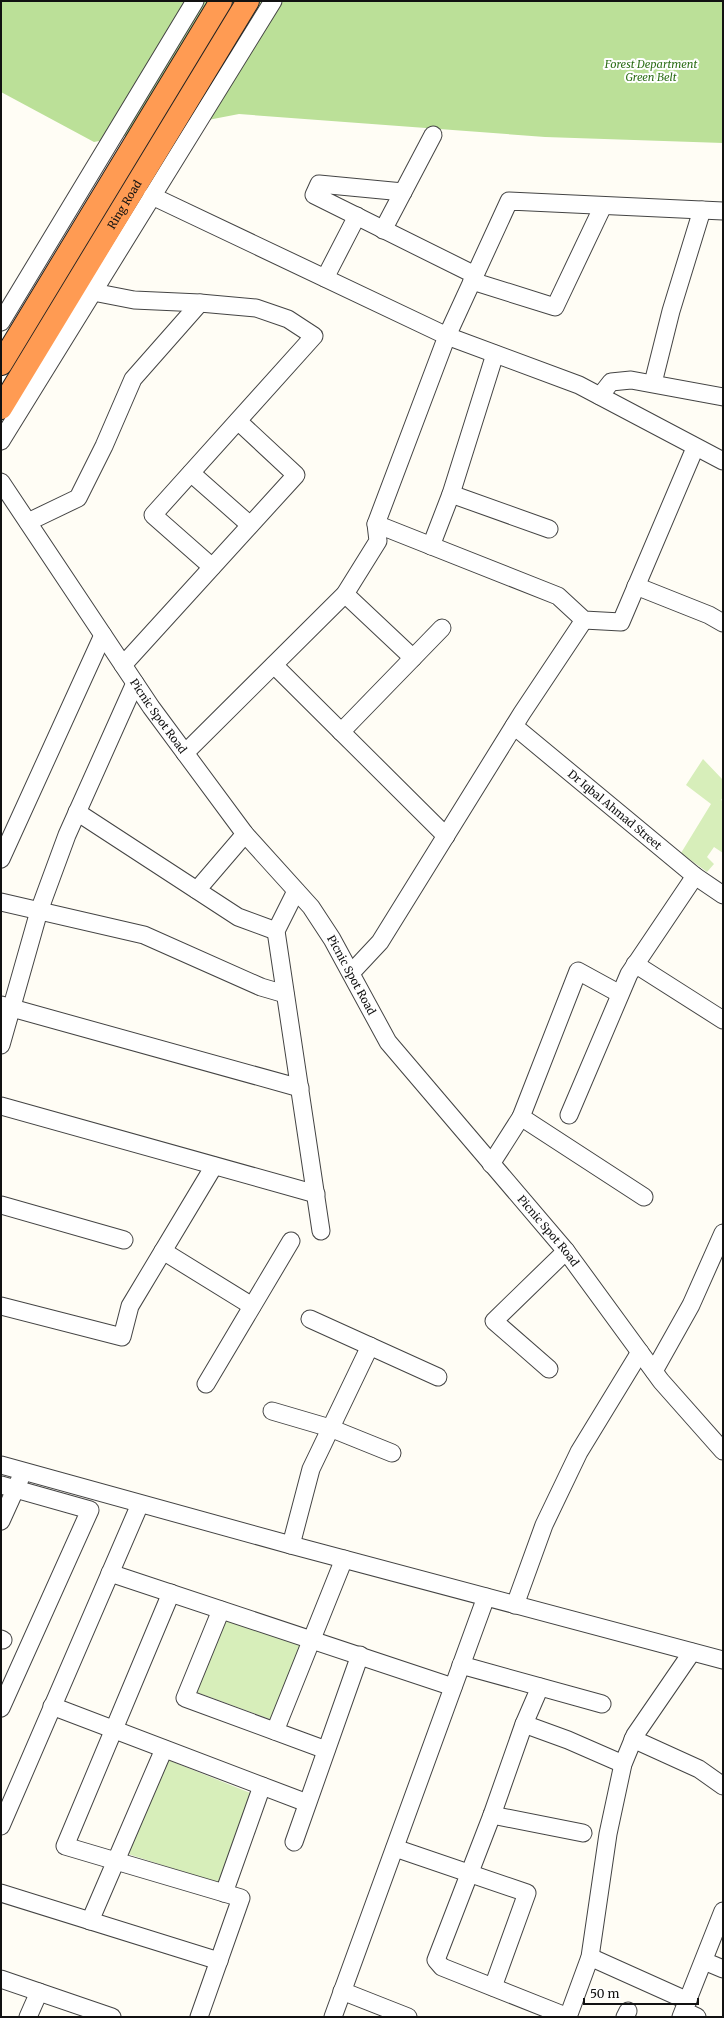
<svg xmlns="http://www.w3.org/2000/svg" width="724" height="2018" viewBox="0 0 724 2018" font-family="Merriweather,serif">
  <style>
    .green { fill: #d7eeba }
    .forest { fill: #bbe098 }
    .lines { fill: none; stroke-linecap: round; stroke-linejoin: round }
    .minor-casing { stroke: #444; stroke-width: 19 }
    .highway-casing { stroke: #222; stroke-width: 24 }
    .minor { stroke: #fff; stroke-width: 17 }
    .highway { stroke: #ff9b53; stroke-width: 22 }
    .labels { text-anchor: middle; stroke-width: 4; stroke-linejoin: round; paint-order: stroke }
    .park-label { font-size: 11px; font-style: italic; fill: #2f701a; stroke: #fff }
    .street-label { font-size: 11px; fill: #111; stroke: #fff }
  </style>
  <rect width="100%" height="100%" fill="#fffdf5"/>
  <!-- green -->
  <path class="green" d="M703,759L723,780V797L721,800L723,801V853L714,847L707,857L714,864L707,872L681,853L711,804L686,785Z
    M226,1618L301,1644L270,1719L196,1692Z
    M168,1760L253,1794L221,1884L128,1854Z"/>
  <!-- forest -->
  <path class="forest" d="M1,1H723V143L545,137L239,114L94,142L1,92Z"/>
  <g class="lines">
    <!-- minor casing -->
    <g class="minor-casing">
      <g id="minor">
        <path d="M403,192L319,184L314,195L475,275"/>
        <path d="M152,196L447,336L579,385L723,461"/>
        <path d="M383,230L433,135"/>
        <path d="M325,278L357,216"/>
        <path d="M472,281L555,307L603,206"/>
        <path d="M93,292L134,300L200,303L256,308L288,319L314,336L153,515L212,567"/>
        <path d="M1,322L195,1"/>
        <path d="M495,354L451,494L549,529"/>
        <path d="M653,383L671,311L702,210"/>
        <path d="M600,396L611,382L631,380L723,397"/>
        <path d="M1,441L273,1"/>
        <path d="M191,473L250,525"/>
        <path id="s1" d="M1,482L151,707L245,834L311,907L332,939L388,1042L566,1251L661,1381L723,1451"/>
        <path d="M28,522L78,498L104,446L133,379L200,303"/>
        <path d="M376,524L558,596L584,620L621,622L695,448"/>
        <path d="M431,546L451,494"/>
        <path d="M636,586L709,615L723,623"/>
        <path d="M345,594L413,658"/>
        <path d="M123,665L296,475L238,421"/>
        <path d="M274,665L446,836"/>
        <path id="s2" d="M514,726L695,876L723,895"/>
        <path d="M341,732L442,628"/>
        <path d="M185,753L345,594L378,541L376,524L447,336L509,201L723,211"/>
        <path d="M77,812L238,917L276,931"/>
        <path d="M1,859L103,635"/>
        <path d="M197,890L245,834"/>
        <path d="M296,891L276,931L321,1231"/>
        <path d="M1,902L144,935L261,987L285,994"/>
        <path d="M635,964L723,1020"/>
        <path d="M351,973L380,942L522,713L584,620"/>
        <path d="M620,994L578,971L521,1117L644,1197"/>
        <path d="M1,1005L300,1088"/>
        <path d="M1,1045L39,911L67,835L135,683"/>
        <path d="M1,1106L316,1194"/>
        <path d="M569,1115L629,974L695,876"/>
        <path d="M491,1164L521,1117"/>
        <path d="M1,1205L124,1240"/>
        <path d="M163,1251L252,1306"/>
        <path d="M1,1306L122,1337L130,1306L214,1166"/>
        <path d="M310,1319L438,1377"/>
        <path d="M549,1369L494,1321L566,1251"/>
        <path d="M654,1371L691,1305L723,1233"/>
        <path d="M206,1384L291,1241"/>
        <path d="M272,1411L330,1428L392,1453"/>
        <path d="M1,1465L291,1545L723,1660"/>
        <path d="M1,1485L90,1510L1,1708"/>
        <path d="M1,1521L20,1479"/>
        <path d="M291,1545L311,1469L370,1346"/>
        <path d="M110,1573L453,1687"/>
        <path d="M171,1593L65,1846L241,1898L199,2017"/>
        <path d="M515,1605L544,1525L579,1452L640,1352"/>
        <path d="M221,1610L185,1698L326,1750"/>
        <path d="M1,1639L3,1640"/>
        <path d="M461,1665L602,1704"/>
        <path d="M540,1687L524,1724L492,1815L436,1960L442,1967L568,2017"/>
        <path d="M52,1706L307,1803"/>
        <path d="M524,1724L568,1740L623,1764"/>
        <path d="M275,1731L344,1559"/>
        <path d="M633,1739L699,1769L723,1786"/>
        <path d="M492,1815L583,1833"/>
        <path d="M1,1826L140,1504"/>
        <path d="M294,1842L360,1655"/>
        <path d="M395,1848L527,1893L493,1987"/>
        <path d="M1,1893L219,1961"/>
        <path d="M224,1893L262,1786"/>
        <path d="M90,1921L164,1749"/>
        <path d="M590,1957L688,2001"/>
        <path d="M704,1961L723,1969"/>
        <path d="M1,1979L112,2017"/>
        <path d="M342,1991L408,2017"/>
        <path d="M684,2011L697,2017"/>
        <path d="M28,2017L39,1992"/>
        <path d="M333,2017L486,1597"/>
        <path d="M568,2017L590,1957L608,1834L623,1764L635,1735L692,1652"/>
        <path d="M625,2017L628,2011"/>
        <path d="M681,2017L723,1911"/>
      </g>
    </g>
    <!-- highway casing -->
    <g class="highway-casing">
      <g id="highway">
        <path d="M1,364L221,1"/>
        <path id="s3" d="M1,408L248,1"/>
      </g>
    </g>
    <!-- minor -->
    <use href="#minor" class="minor"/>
    <!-- highway -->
    <use href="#highway" class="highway"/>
  </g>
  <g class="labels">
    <!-- park labels -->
    <g class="park-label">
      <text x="651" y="68">Forest Department<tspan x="651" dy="13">Green Belt</tspan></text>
    </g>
    <!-- street labels -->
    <g class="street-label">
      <text dy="4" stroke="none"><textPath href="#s3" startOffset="238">Ring Road</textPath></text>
      <text dy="4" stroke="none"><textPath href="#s1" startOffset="282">Picnic Spot Road</textPath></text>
      <text dy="4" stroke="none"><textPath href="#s2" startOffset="131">Dr Iqbal Ahmad Street</textPath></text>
      <text dy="4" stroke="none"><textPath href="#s1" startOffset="606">Picnic Spot Road</textPath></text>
      <text dy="4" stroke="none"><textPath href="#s1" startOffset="930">Picnic Spot Road</textPath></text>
    </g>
  </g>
  <!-- border -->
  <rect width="724" height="2018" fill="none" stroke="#111111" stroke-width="4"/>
  <!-- scale -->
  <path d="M584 1998v6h114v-6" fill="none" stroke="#111111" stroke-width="2"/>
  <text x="590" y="1998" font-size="12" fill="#111111" stroke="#ffffff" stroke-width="3" paint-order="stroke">50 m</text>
</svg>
